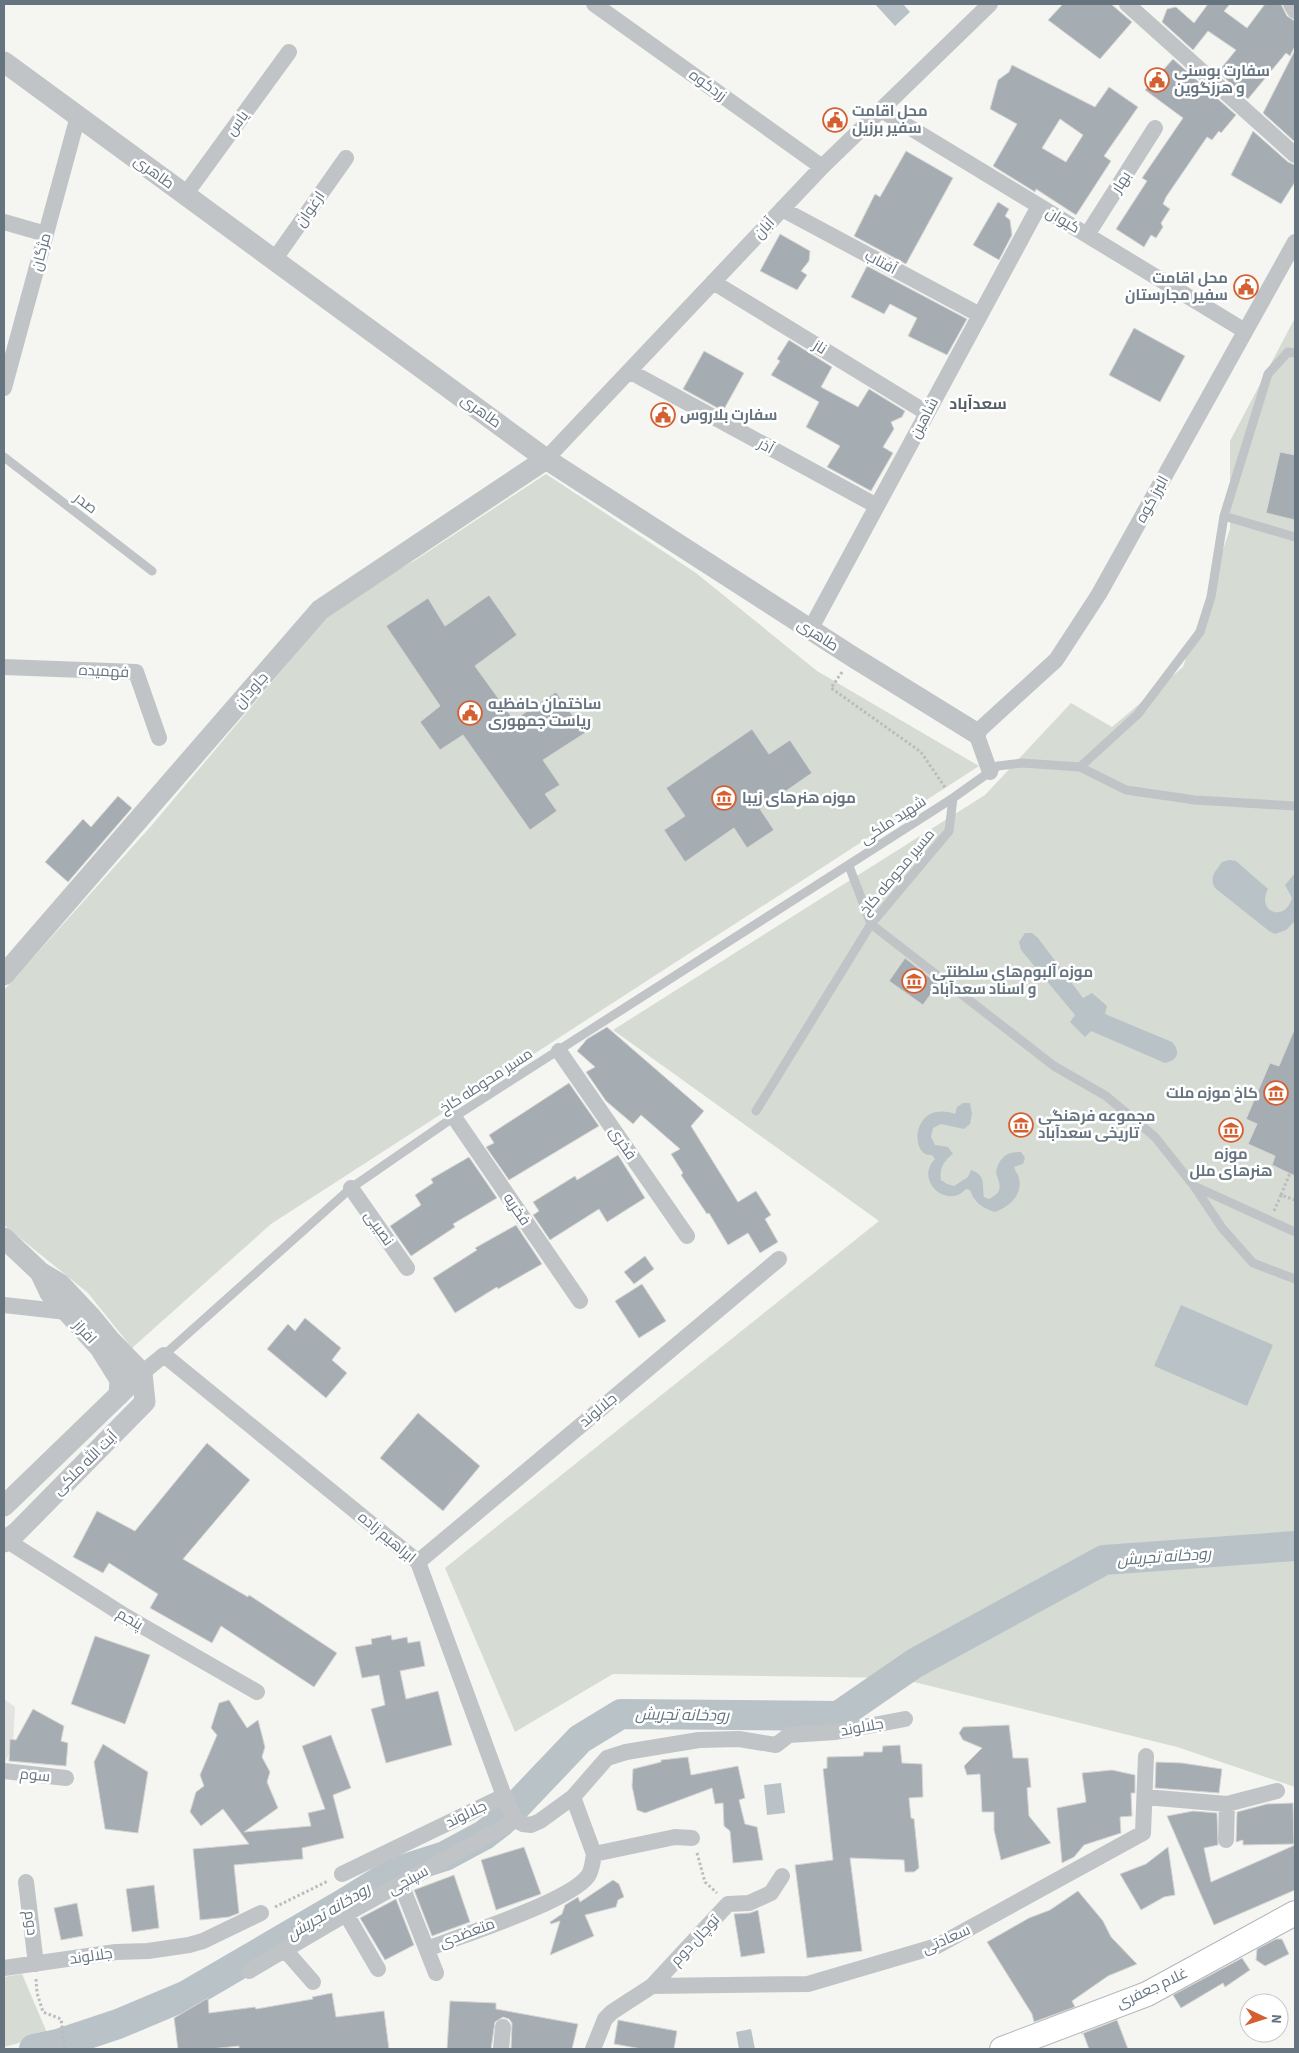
<svg xmlns="http://www.w3.org/2000/svg" width="1299" height="2053" viewBox="0 0 1299 2053" font-family="'Source Sans 3',Cairo,sans-serif">
  <style>
    .built { fill: #e3e4e2 }
    .green { fill: #d6dcd3 }
    .water { fill: #b9c2c7 }
    .lines { fill: none; stroke-linecap: round; stroke-linejoin: round }
    .river { stroke: #b9c2c7; stroke-width: 30 }
    .building { fill: #a6adb2; stroke: #d6d6d4; fill-rule: evenodd }
    .secondary-casing { stroke: #b3b7bb; stroke-width: 26 }
    .path { stroke: #babcbe; stroke-width: 3; stroke-dasharray: 2.5 2.5; stroke-linecap: butt }
    .service { stroke: #c0c4c7; stroke-width: 9 }
    .minor { stroke: #c0c4c7; stroke-width: 16 }
    .tertiary { stroke: #c0c4c7; stroke-width: 21 }
    .secondary { stroke: #fff; stroke-width: 24 }
    .labels { text-anchor: middle; stroke-width: 5; stroke-linejoin: round; paint-order: stroke }
    .poi-label { font-size: 15px; font-weight: bold; fill: #667480; stroke: #fff; text-anchor: start }
    .street-label { font-size: 15px; fill: #667480; stroke: #fff }
    .neighbourhood-label { font-size: 16px; font-weight: bold; fill: #545d66; stroke: #fff }
    .water-label { font-size: 16px; font-style: italic; fill: #62757d; stroke: #fff }
  </style>
  <rect width="100%" height="100%" fill="#f5f5f2"/>
  <!-- built -->
  <path class="built" d="M4,1699L15,1707L13,1745L4,1765Z"/>
  <!-- green -->
  <path class="green" d="M1295,318V1787L1177,1747L898,1678L613,1674L515,1732L445,1568L879,1221L613,1030L985,795L1071,703L1112,727L1183,667L1230,529V441Z
    M546,474L696,573L817,671L979,766L271,1224L132,1348L88,1293L4,1225V990L152,825L325,619L360,591L414,561Z
    M22,1974L48,2035L4,2047V1977Z"/>
  <!-- water -->
  <path class="water" d="M875,4H903L910,12L895,26Z
    M1229,860L1236,861L1268,889C1256,912 1285,923 1292,898L1285,885L1295,873V921L1286,930L1275,934L1269,931L1215,888C1209,877 1215,872 1222,862Z
    M1025,933H1032L1038,938L1083,998L1092,993L1107,1006L1105,1014L1172,1042C1181,1052 1178,1060 1165,1063L1091,1031L1085,1037L1070,1022L1075,1015L1021,950L1019,942Z
    M963,1103H970L972,1114L970,1124L964,1129L941,1124L933,1128L931,1137L935,1145L948,1147L953,1154C944,1160 939,1169 941,1180L947,1184L954,1186L968,1177L971,1170C986,1175 982,1184 984,1197L989,1199C1004,1192 1000,1185 996,1173C998,1159 1006,1151 1021,1152L1025,1158L1023,1164L1014,1167C1015,1171 1018,1174 1019,1178C1023,1195 1009,1207 995,1212C983,1208 974,1203 970,1190L966,1189C947,1210 914,1180 935,1159L932,1155C909,1158 911,1099 955,1114L957,1107Z
    M1181,1305L1273,1345L1247,1406L1154,1366Z
    M781,1783L785,1813L767,1815L764,1785Z
    M751,2029L755,2049H739L736,2032Z"/>
  <g class="lines">
    <!-- river -->
    <path class="river" d="M34,2049L58,2044L118,2024L187,1995L343,1904L395,1872L445,1856L484,1835L501,1822L580,1739L621,1714L838,1716L915,1663L1104,1560L1295,1546"/>
  </g>
  <!-- building -->
  <path class="building" d="M1063,4H1111L1132,22L1100,59L1048,20Z
    M1208,4H1230L1224,11L1247,28L1265,4H1281L1287,16L1295,21V46L1290,56L1286,53L1248,99L1218,72L1236,50L1208,31L1193,50L1162,22L1167,9L1176,7L1194,23Z
    M1295,50V142L1263,113Z
    M1173,59L1236,115L1221,133L1219,131L1212,140L1207,137L1166,197L1163,204L1170,209L1161,223L1163,227L1156,238L1151,235L1144,247L1116,229L1147,181L1142,178L1183,118L1145,90Z
    M1012,65L1095,107L1109,87L1138,107L1104,156L1111,161L1076,215L1036,189L1035,192L993,166L1017,124L990,109L998,80L1009,72ZM1060,119L1083,135L1066,162L1042,148Z
    M1253,131L1288,162L1295,165V182L1281,204L1231,175Z
    M906,151L953,178L906,264L854,236L875,194L880,197Z
    M998,202L1009,209L1005,216L1010,220L1012,235L999,260L973,245Z
    M780,234L810,251L809,261L801,271L807,275L797,290L760,271Z
    M867,266L967,319L947,355L908,336L917,318L890,304L884,314L851,297Z
    M1134,328L1185,356L1160,402L1109,375Z
    M789,340L832,367L821,387L858,407L869,389L905,411L902,417L891,422L894,429L883,447L893,453L871,491L827,467L840,446L806,427L819,402L771,375L780,361L777,359Z
    M704,351L744,373L723,411L683,389Z
    M1280,452L1295,455V520L1266,513Z
    M489,595L517,635L475,666L514,720L556,692L585,733L543,760L560,785L545,794L557,811L530,830L463,735L440,750L420,722L440,706L386,626L428,598L445,626Z
    M752,729L769,754L790,740L812,773L760,809L774,830L747,848L734,828L685,862L664,830L685,816L666,788Z
    M118,796L132,808L68,882L45,862L83,819L91,827Z
    M905,958L938,984L923,1005L889,981Z
    M607,1027L704,1111L691,1126L738,1202L756,1191L771,1215L765,1219L778,1242L760,1253L748,1233L728,1245L709,1213L707,1214L681,1175L683,1173L671,1154L680,1149L641,1115L633,1124L606,1101L586,1072L595,1067L577,1051L587,1039Z
    M1295,1028V1176L1272,1165L1275,1156L1248,1144L1257,1124L1246,1119L1270,1063L1279,1066Z
    M569,1083L599,1126L509,1180L486,1147L494,1143L489,1135Z
    M618,1155L645,1198L607,1222L599,1209L550,1240L533,1215L539,1211L533,1202L575,1176L577,1180Z
    M469,1157L497,1198L453,1224L455,1227L411,1256L390,1226L421,1205L415,1195L433,1183L431,1179Z
    M516,1225L542,1264L498,1289L497,1287L455,1313L433,1278L477,1250L475,1248Z
    M645,1256L654,1269L634,1284L624,1272Z
    M642,1284L666,1321L639,1338L615,1301Z
    M305,1318L341,1348L332,1360L347,1373L326,1398L267,1349L288,1324L295,1331Z
    M418,1413L480,1466L443,1511L380,1458Z
    M207,1443L250,1480L183,1559L248,1597L249,1595L337,1653L314,1687L221,1626L212,1643L150,1608L158,1594L109,1563L103,1573L73,1557L97,1511L135,1531Z
    M391,1635L392,1640L407,1637L408,1643L420,1641L425,1666L400,1671L406,1699L438,1691L452,1745L386,1763L371,1709L385,1705L379,1675L362,1678L355,1647L372,1644L371,1639Z
    M95,1636L150,1655L125,1724L71,1704Z
    M229,1700L247,1728L258,1720L265,1747L262,1757L270,1772L267,1782L278,1808L244,1832L311,1826L308,1813L325,1809L302,1746L331,1735L351,1788L333,1795L344,1838L302,1848L303,1859L234,1865L239,1913L229,1917L200,1920L193,1849L249,1844L223,1809L201,1826L190,1812L196,1792L204,1786L200,1775L217,1735L211,1728L219,1703Z
    M33,1709L64,1726L61,1741L68,1743L66,1766L9,1761L10,1739L16,1740Z
    M1009,1725L1013,1758H1028L1031,1787L1027,1788L1029,1816L1051,1843L1001,1860L994,1830V1812H982L980,1774L967,1775L964,1766L982,1748L963,1740L959,1733L963,1727Z
    M103,1744L148,1772L138,1833L105,1829L94,1762Z
    M900,1745L902,1763L922,1764L923,1797L909,1798L911,1818L914,1819L919,1868L914,1872H905L904,1860L850,1858L862,1951L807,1958L795,1865L833,1860L823,1769L827,1768V1757L863,1756L864,1752H882L883,1746Z
    M688,1757L691,1775L738,1766L745,1798L739,1800L745,1824L757,1827L763,1860L733,1863L730,1831L724,1826L723,1803L715,1804L712,1788L645,1813L637,1810L632,1786L633,1769L661,1762V1760Z
    M1156,1762L1182,1763L1222,1769L1219,1793L1155,1788Z
    M1112,1770L1135,1775V1793H1131L1132,1816L1120,1817L1121,1833L1084,1845L1074,1857L1062,1863L1057,1808L1086,1802L1082,1773Z
    M1293,1803L1294,1844L1243,1845V1840L1236,1842L1237,1812L1267,1804Z
    M1193,1811L1217,1813L1218,1845L1204,1848L1211,1882L1295,1845V1890L1214,1925L1167,1816Z
    M524,1847L541,1894L496,1910L481,1860Z
    M1168,1847L1175,1895L1164,1897L1141,1910L1120,1874L1146,1864Z
    M454,1875L470,1922L432,1936L414,1890Z
    M613,1880L619,1884L624,1897L618,1900L616,1907L585,1915L594,1936L550,1955L560,1921L551,1924L550,1922L562,1914L565,1905L578,1897L580,1902Z
    M154,1885L159,1928L132,1932L126,1889Z
    M1078,1891L1103,1921L1111,1937L1137,1964L1108,1976L1072,2001L1075,2007L1034,2022L1032,2014L987,1942L1029,1918L1050,1910Z
    M396,1899L414,1945L385,1960L360,1918Z
    M77,1903L83,1936L61,1940L54,1908Z
    M758,1910L765,1953L741,1957L734,1914L750,1913Z
    M1276,1939H1282L1289,1954L1265,1966L1256,1960L1257,1949Z
    M1242,1958L1250,1970L1225,1987L1223,1983L1181,2008L1173,1995Z
    M332,1993L336,2017L384,2011L389,2049H239V2046L211,2049H178L174,2018L208,1998L209,2013L255,2007L256,2009L313,1999L312,1997Z
    M450,2001L496,2003V2009L578,2024L572,2049H511L512,2023L509,2019L503,2017L495,2022L491,2049H447Z
    M618,2020L677,2031L674,2049H642L614,2044Z
    M1117,2020L1128,2049H1089L1083,2033L1081,2034Z"/>
  <g class="lines">
    <!-- secondary casing -->
    <g class="secondary-casing">
      <path id="secondary" d="M1002,2049L1147,1994L1295,1913"/>
    </g>
    <!-- path -->
    <path class="path" d="M842,672L831,688L921,752L946,789
      M1281,1195L1290,1173
      M1274,1211L1281,1195L1295,1200
      M697,1853L705,1882L717,1893
      M275,1907L328,1881
      M36,1979L37,1993L43,2012L61,2019L65,2049"/>
    <!-- service -->
    <path class="service" d="M4,457L152,571
      M1224,516L1268,374L1288,352L1295,353
      M1080,767L1138,714L1200,632L1211,597L1224,516L1295,537
      M849,866L871,924L1054,1066L1106,1096L1155,1137L1194,1186L1295,1232
      M756,1111L871,924L949,831L953,798L998,766L1022,763L1080,767L1126,790L1195,800L1295,806
      M1194,1186L1222,1228L1253,1263L1295,1279
      M164,1355L351,1188L454,1117L953,798"/>
    <!-- minor -->
    <path class="minor" d="M594,4L822,167
      M1127,4L1295,155
      M1291,4L1295,11
      M881,110L1245,331
      M185,195L289,52
      M782,209L980,315
      M4,222L46,234
      M1087,235L1155,128
      M274,260L346,158
      M713,282L927,413
      M629,371L877,506
      M4,388L78,116
      M546,459L822,167L990,4
      M810,630L1039,206
      M4,667L136,672L159,738
      M990,772L976,733L1056,660L1099,594L1295,242
      M559,1051L687,1236
      M454,1117L580,1301
      M351,1188L407,1268
      M4,1305L67,1312
      M142,1373L164,1355L418,1562L504,1796L516,1820L523,1824L531,1825L540,1821L573,1797L607,1758L626,1752L699,1740L739,1739L776,1745L789,1735L836,1732L905,1719
      M6,1540L125,1616L257,1692
      M418,1562L779,1259
      M4,1771L66,1778
      M573,1797L594,1854
      M1145,1797L1227,1804L1277,1791
      M1226,1840L1227,1804
      M342,1874L504,1796
      M26,1882L36,1964
      M401,1884L436,1973
      M346,1914L378,1969
      M427,1949C462,1935 569,1902 588,1876C592,1871 593,1860 594,1854L675,1837L692,1838
      M285,1950L313,1982
      M4,1968L116,1952L148,1951L189,1945L203,1941L261,1913
      M249,1971L346,1914L516,1820
      M652,1986L808,1984L937,1946L1143,1833L1146,1756
      M501,2049L503,2027
      M593,2049L605,2019L612,2012L652,1986L728,1904L749,1903L771,1893L782,1876"/>
    <!-- tertiary -->
    <path class="tertiary" d="M4,62L546,459L853,657L976,733
      M4,975L320,610L546,459
      M4,1238L40,1272
      M119,1395L120,1380L100,1348L50,1293L40,1272L60,1284L91,1317L109,1339L142,1373
      M4,1506L129,1385
      M4,1542L17,1532L145,1402L142,1373"/>
    <!-- secondary -->
    <use href="#secondary" class="secondary"/>
  </g>
  <!-- icons -->
  <defs>
    <g id="civic-ring" transform="scale(1.25)"><circle r="9.5" fill="#fff" stroke="#d46032" stroke-width="1.5"/><path d="M-.6-6.5H3V-4.5H.6V-3L4-1V1h2V6H-6V1h2V-1L-.6-3ZM-1.2 2.5V6h2.4V2.5Z" fill="#d46032"/></g>
    <g id="museum-ring" transform="scale(1.25)"><circle r="9.5" fill="#fff" stroke="#d46032" stroke-width="1.5"/><path d="M0-6L6-3V-2H-6V-3ZM-5-1h2V3h-2ZM-1-1h2V3h-2ZM3-1h2V3H3ZM-6 4H6V6H-6Z" fill="#d46032"/></g>
  </defs>
  <g fill-rule="evenodd">
    <use href="#civic-ring" x="1157" y="80"/>
    <use href="#civic-ring" x="835" y="120"/>
    <use href="#civic-ring" x="1246" y="287"/>
    <use href="#civic-ring" x="663" y="415"/>
    <use href="#civic-ring" x="470" y="713"/>
    <use href="#museum-ring" x="724" y="798"/>
    <use href="#museum-ring" x="914" y="981"/>
    <use href="#museum-ring" x="1276" y="1093"/>
    <use href="#museum-ring" x="1021" y="1125"/>
    <use href="#museum-ring" x="1231" y="1130"/>
  </g>
  <g class="labels">
    <!-- poi labels -->
    <g class="poi-label">
      <text x="1174" y="76">سفارت بوسنی<tspan x="1174" dy="17">و هرزگوین</tspan></text>
      <text x="852" y="116">محل اقامت<tspan x="852" dy="17">سفیر برزیل</tspan></text>
      <text x="1228" y="283" text-anchor="end">محل اقامت<tspan x="1228" dy="17">سفیر مجارستان</tspan></text>
      <text x="680" y="420">سفارت بلاروس</text>
      <text x="488" y="709">ساختمان حافظیه<tspan x="488" dy="17">ریاست جمهوری</tspan></text>
      <text x="742" y="803">موزه هنرهای زیبا</text>
      <text x="932" y="977">موزه آلبوم‌های سلطنتی<tspan x="932" dy="17">و اسناد سعدآباد</tspan></text>
      <text x="1258" y="1098" text-anchor="end">کاخ موزه ملت</text>
      <text x="1038" y="1121">مجموعه فرهنگی<tspan x="1038" dy="17">تاریخی سعدآباد</tspan></text>
      <text x="1231" y="1159" text-anchor="middle">موزه<tspan x="1231" dy="17">هنرهای ملل</tspan></text>
    </g>
    <!-- street labels -->
    <g class="street-label">
      <text transform="translate(708 85) rotate(36)" y="5">زردکوه</text>
      <text transform="translate(237 123) rotate(-54)" y="5">یاس</text>
      <text transform="translate(154 172) rotate(36)" y="5">طاهری</text>
      <text transform="translate(1121 182) rotate(-58)" y="5">بهار</text>
      <text transform="translate(310 209) rotate(-55)" y="5">ارغوان</text>
      <text transform="translate(1063 220) rotate(31)" y="5">کیوان</text>
      <text transform="translate(764 228) rotate(-47)" y="5">آبان</text>
      <text transform="translate(41 252) rotate(-75)" y="5">مژگان</text>
      <text transform="translate(881 262) rotate(28)" y="5">آفتاب</text>
      <text transform="translate(820 347) rotate(32)" y="5">ناز</text>
      <text transform="translate(481 411) rotate(36)" y="5">طاهری</text>
      <text transform="translate(924 418) rotate(-62)" y="5">شاهین</text>
      <text transform="translate(766 446) rotate(29)" y="5">آذر</text>
      <text transform="translate(1152 499) rotate(-61)" y="5">البرز کوه</text>
      <text transform="translate(86 503) rotate(38)" y="5">صدر</text>
      <text transform="translate(818 635) rotate(33)" y="5">طاهری</text>
      <text transform="translate(104 671) rotate(3)" y="5">فهمیده</text>
      <text transform="translate(251 690) rotate(-49)" y="5">جاودان</text>
      <text transform="translate(893 820) rotate(-33)" y="5">شهید ملکی</text>
      <text transform="translate(897 872) rotate(-50)" y="5">مسیر محوطه کاخ</text>
      <text transform="translate(486 1081) rotate(-33)" y="5">مسیر محوطه کاخ</text>
      <text transform="translate(623 1143) rotate(56)" y="5">فخری</text>
      <text transform="translate(517 1209) rotate(56)" y="5">فخریه</text>
      <text transform="translate(379 1228) rotate(55)" y="5">نصیبی</text>
      <text transform="translate(85 1332) rotate(48)" y="5">افراز</text>
      <text transform="translate(598 1410) rotate(-40)" y="5">جلالوند</text>
      <text transform="translate(85 1463) rotate(-45)" y="5">آیت الله ملکی</text>
      <text transform="translate(387 1537) rotate(40)" y="5">ابراهیم زاده</text>
      <text transform="translate(130 1619) rotate(31)" y="5">پنجم</text>
      <text transform="translate(862 1727) rotate(-10)" y="5">جلالوند</text>
      <text transform="translate(35 1775) rotate(6)" y="5">سوم</text>
      <text transform="translate(466 1814) rotate(-26)" y="5">جلالوند</text>
      <text transform="translate(408 1880) rotate(-29)" y="5">سپنچی</text>
      <text transform="translate(31 1923) rotate(83)" y="5">دوم</text>
      <text transform="translate(467 1933) rotate(-21)" y="5">متعضدی</text>
      <text transform="translate(946 1939) rotate(-24)" y="5">سعادتی</text>
      <text transform="translate(695 1940) rotate(-47)" y="5">توچال دوم</text>
      <text transform="translate(91 1956) rotate(-8)" y="5">جلالوند</text>
      <text transform="translate(1152 1988) rotate(-25)" y="5">غلام جعفری</text>
    </g>
    <!-- neighbourhood labels -->
    <g class="neighbourhood-label">
      <text x="978" y="409">سعدآباد</text>
    </g>
    <!-- water labels -->
    <g class="water-label">
      <text transform="translate(1164 1556) rotate(-4)" y="6">رودخانه تجریش</text>
      <text transform="translate(682 1714) rotate(1)" y="6">رودخانه تجریش</text>
      <text transform="translate(328 1911) rotate(-31)" y="6">رودخانه تجریش</text>
    </g>
  </g>
  <!-- border -->
  <rect width="1299" height="2053" fill="none" stroke="#667480" stroke-width="10"/>
  <!-- north arrow -->
  <g transform="translate(1264 2018) rotate(94)"><circle r="24" fill="#ffffff" stroke="#c2c7cc"/>
  <path d="M0-4L9 19L0 12L-9 19Z" fill="#d46032"/>
  <text y="-8" font-size="14" font-weight="bold" text-anchor="middle" fill="#667480">N</text>
  </g>
</svg>
